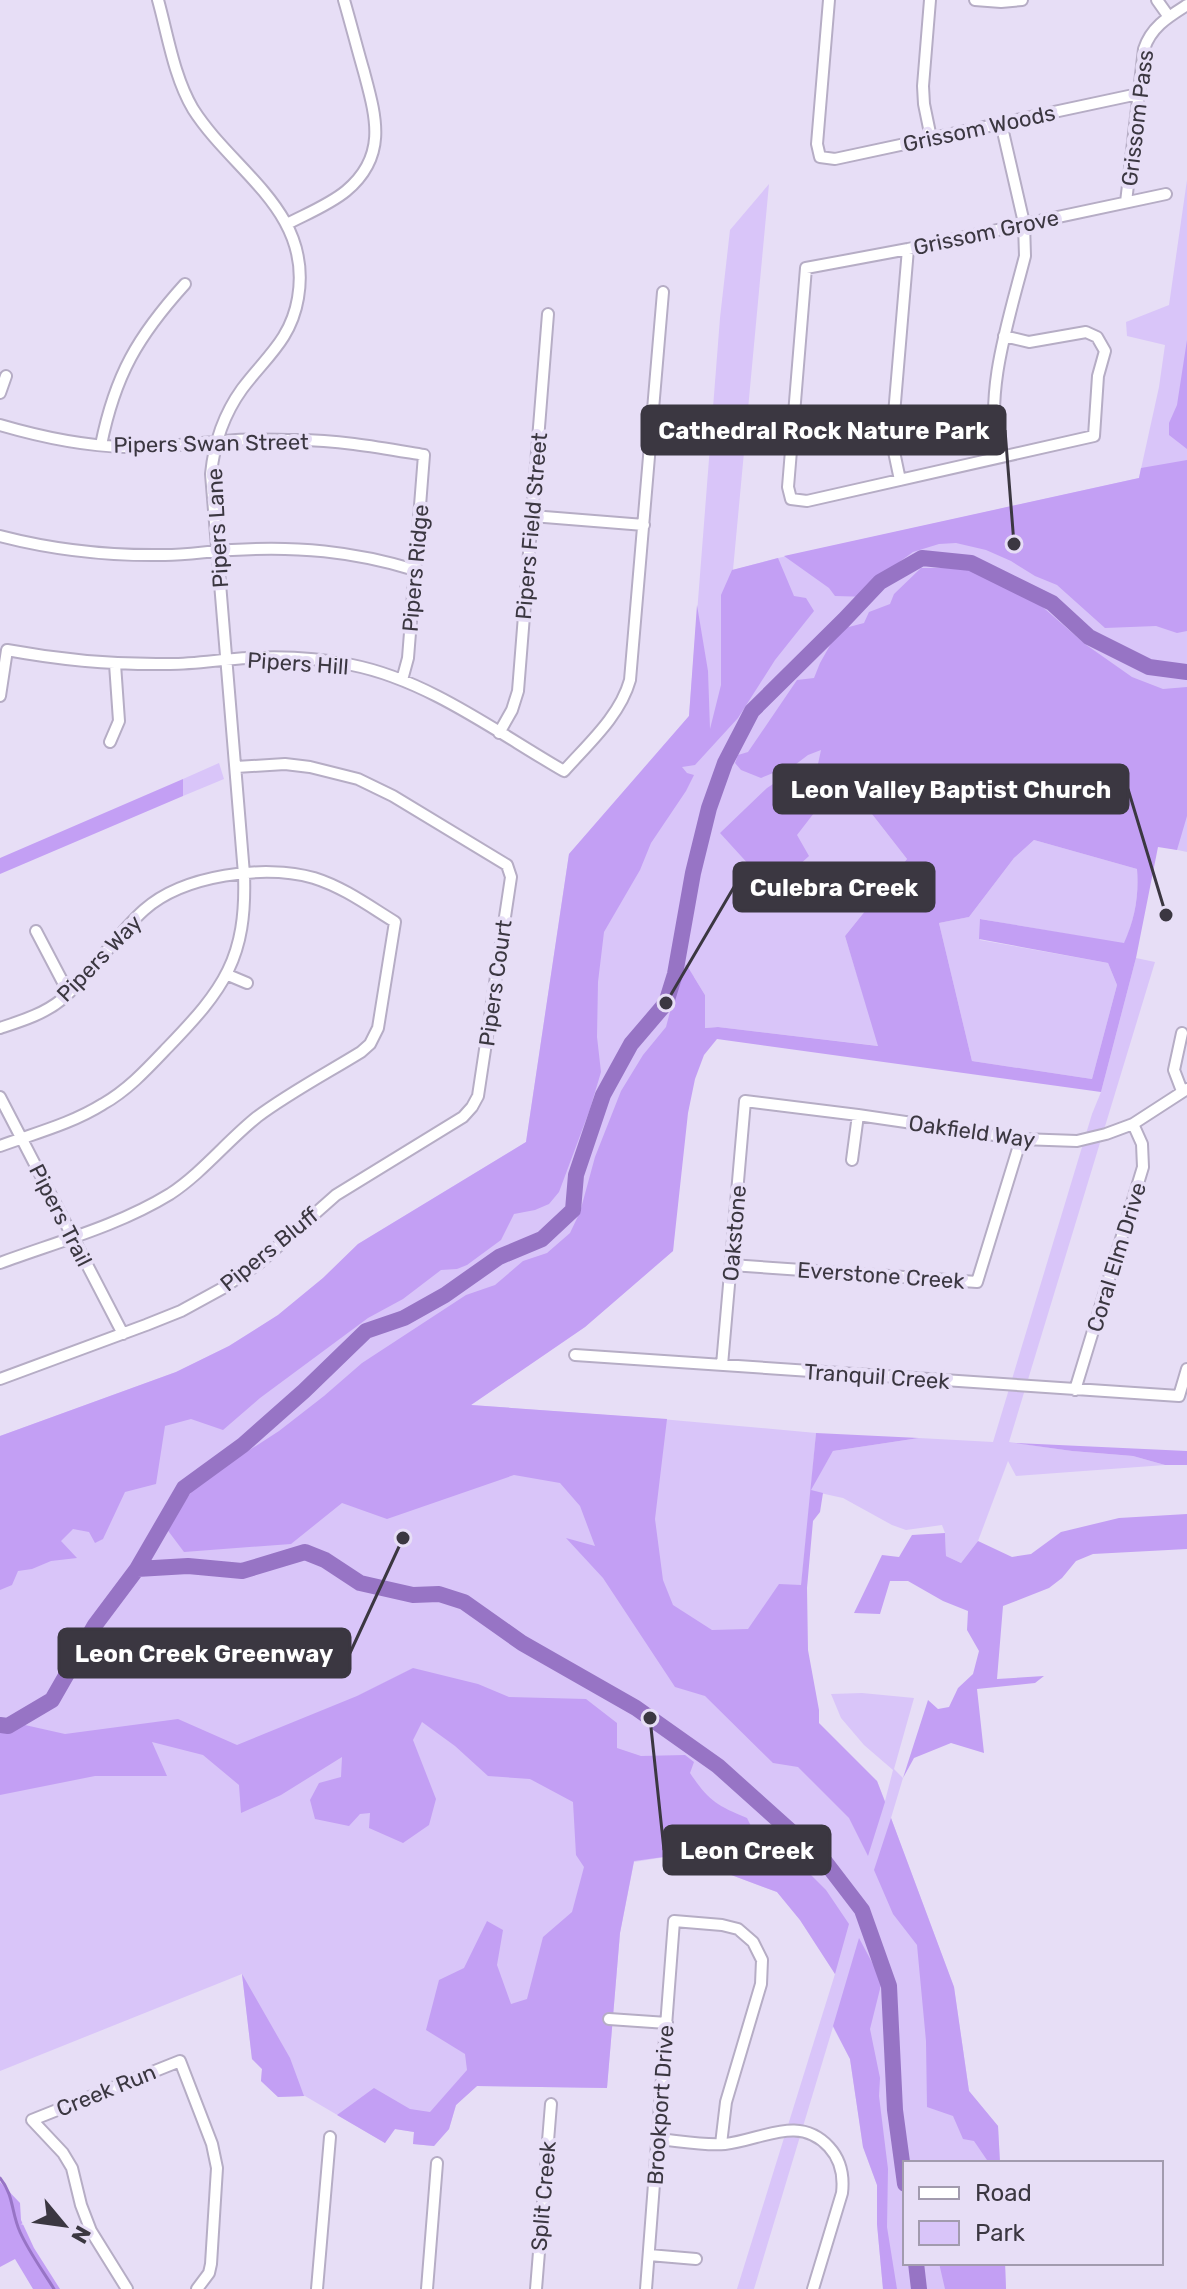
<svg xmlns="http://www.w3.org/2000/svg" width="1187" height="2289" viewBox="0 0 1187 2289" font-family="Rubik,sans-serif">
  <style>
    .green { fill: #d9c5f9 }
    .forest { fill: #c39ff4; fill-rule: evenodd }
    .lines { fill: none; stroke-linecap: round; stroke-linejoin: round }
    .stream { stroke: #9774c5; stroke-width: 3 }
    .river { stroke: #9774c5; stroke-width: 16 }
    .minor-casing { stroke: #b6adc5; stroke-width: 14 }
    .minor { stroke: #fff; stroke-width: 10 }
    .labels { text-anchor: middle; stroke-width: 8; stroke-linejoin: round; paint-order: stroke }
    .street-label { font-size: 22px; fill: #3b3741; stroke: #e7def6 }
    .leader { fill: none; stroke: #3b3741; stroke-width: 3 }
    .callout-dot { fill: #3b3741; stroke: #e7def6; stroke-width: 3 }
    .callout { fill: #3b3741; stroke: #3b3741; stroke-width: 3 }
    .callout-label { font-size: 24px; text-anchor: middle; font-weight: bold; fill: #fff }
  </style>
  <rect width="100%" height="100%" fill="#e7def6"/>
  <!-- green -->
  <path class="green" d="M1187,180V852L823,775L866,789L868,809L907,859L845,936L879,1046L718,1027L704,1028L705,995L694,977L673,1251L585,1327L471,1405L661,1419L816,1433L811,1488L833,1451L919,1438L993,1442L1092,1114L1101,1092L1136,958L1155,962L1009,1442L1072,1451L1133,1456L1165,1465L1016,1476L1008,1461L978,1541L961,1563L946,1556L945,1533L942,1525L906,1530L892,1525L843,1498L811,1491L788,1714L877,1781L885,1801L893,1770L864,1745L841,1718L831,1694L862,1693L914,1698L894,1769L903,1778L891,1818L954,1987L969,2091L998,2126L1000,2163H905V2263H1005L1006,2289H883L877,2224V2185L863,2147L850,2059L833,2027L754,2289H737L835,1974L800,1920L777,1892L678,1855L634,1862L620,1933L607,2088L477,2086L456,2105L449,2129L434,2146L413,2144L414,2132L395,2129L385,2143L305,2096L278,2097L261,2081L262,2069L252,2059L242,1974L0,2071V1436L176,1372L229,1346L278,1315L323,1278L358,1244L526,1142L569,854L689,716L720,318L730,230L769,184L733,570L778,558L1139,478L1159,387L1165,345L1127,336L1126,322L1169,305Z
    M219,763L224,779L183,796V779Z
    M1034,840L1137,869C1139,897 1135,918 1124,944L981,919L980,940L1108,963L1117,985L1092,1079L972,1061L939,923L969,917L1014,858Z"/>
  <!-- forest -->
  <path class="forest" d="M1187,340V449L1169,435V423L1177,405Z
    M1187,460V631L1177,633L1156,626L1105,628L1057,585L1035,576L1011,561L986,550L956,543L939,544L913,552L887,571L882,583L870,597L835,596L829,588L784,556L1139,478L1141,468Z
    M778,558L794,596L806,598L814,611L775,660L738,718L695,765L682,767L687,773L694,775L686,791L651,843L640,870L604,932L598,982L597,1037L601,1072L590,1109L559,1192L549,1204L535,1210L514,1214L501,1240L467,1265L457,1269L441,1270L403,1299L368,1318L260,1398L223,1430L191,1419L165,1426L156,1484L125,1492L103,1539L95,1543L89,1532L73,1529L61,1541L77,1558L51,1561L32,1569L18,1571L12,1585L0,1590V1436L176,1372L229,1346L278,1315L323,1278L358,1244L526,1142L569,854L689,716L697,605L708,671L710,729L721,685V595L732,570Z
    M921,568H950L979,571L1037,602L1085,644L1132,677L1163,689L1187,687V816L1177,850L1158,847L1136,958L1101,1092L717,1039L704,1055L695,1079L688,1113L673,1251L585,1327L471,1405L667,1419L655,1519L663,1580L673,1605L712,1630L748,1629L779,1584L801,1585L816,1433L919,1438L833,1451L811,1490L823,1493L820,1512L813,1521L807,1588L808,1650L819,1710V1723L877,1781L885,1802L868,1856L849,1818L798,1767L773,1763L705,1696L675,1687L603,1578L566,1538L595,1546L580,1506L560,1483L514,1475L387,1519L342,1503L291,1544L184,1552L166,1528L197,1484L279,1431L324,1396L362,1363L466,1295L495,1285L523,1261L547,1253L570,1233L580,1212L595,1157L621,1091L643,1055L666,1027L676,989L686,964L705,995V1028L718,1027L878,1046L845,936L907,859L868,809L866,789L822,775L800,793L814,813L797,835L809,856L772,890L720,833L767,788L776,782L786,790L805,770L818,764L821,750L808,755L783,774L773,773L761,778L741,770L735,763L738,755L748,752L797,680L814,678L820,663L833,640L845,628L864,623L869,612L890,604L894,594ZM1034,840L1137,869C1139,896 1135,918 1124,943L980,919L979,939L1108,963L1117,985L1092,1079L972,1061L939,923L969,917L1014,858Z
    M183,779V796L0,874V858Z
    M1014,1443L1187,1451V1465H1165L1133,1456L1072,1451Z
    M1187,1514V1549L1093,1554L1076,1561L1062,1578L1049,1588L1003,1606L997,1679L1044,1676L1035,1683L977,1689L984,1753L951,1743L914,1758L903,1778L928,1700L938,1709L949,1707L958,1688L973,1674L979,1651L967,1630L968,1611L943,1601L908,1581H890L880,1614L854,1613L882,1555L899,1557L912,1535L945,1533L946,1556L961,1563L978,1541L1012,1557L1031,1554L1061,1532L1119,1518Z
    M413,1668L478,1684L509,1697L586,1699L617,1723V1748L641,1756L685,1755L694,1762L690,1773C709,1801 716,1805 747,1818L753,1830L764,1828L826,1890L849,1924L835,1974L800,1920L777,1892L678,1855L634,1861L620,1933L607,2088L477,2086L456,2105L449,2129L434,2146L413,2144L414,2132L395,2129L385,2143L337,2115L374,2088L410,2109L430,2112L467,2070L465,2054L426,2030L439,1980L464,1968L487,1921L503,1930L497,1965L511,2004L527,1999L543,1937L572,1912L584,1867L576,1855L573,1802L530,1779L488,1776L455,1746L422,1722L413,1740L436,1799L429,1825L403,1843L369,1828L370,1813L360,1814L349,1826L315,1819L310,1800L319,1783L341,1777L342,1757L281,1795L241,1813L239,1785L203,1755L152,1742L167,1776H95L0,1795V1724L7,1721L65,1734L178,1719L237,1745L357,1696Z
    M891,1818L954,1987L969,2091L998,2126L1000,2163H989L974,2141L963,2139L953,2116L927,2107L926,2041L917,1945L893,1914L874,1870Z
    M859,1938L882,1981L870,2029L880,2078L879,2096L888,2169L887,2227L897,2289H883L877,2224V2185L863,2147L850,2059L833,2026Z
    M242,1974L290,2058L304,2096L278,2097L261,2081L262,2069L252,2059Z
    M0,2182L20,2203L21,2220L34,2248L60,2289H33L15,2259L0,2267Z
    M939,2263H1005L1006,2289H945Z"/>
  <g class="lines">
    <!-- stream -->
    <path class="stream" d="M0,2178C14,2195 11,2212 20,2232C29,2252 43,2271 54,2289"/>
    <!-- river -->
    <path class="river" d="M137,1569L188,1566L242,1571L305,1552L325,1560L360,1583L413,1595L439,1594L464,1602L522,1643L636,1708L718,1766L826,1863L862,1910L889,1986L895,2110L905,2184
      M0,1725L8,1726L52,1700L95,1625L137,1569L184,1488L243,1445L304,1391L366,1331L404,1318L445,1295L499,1257L542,1239L573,1210L576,1175L603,1095L631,1044L666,1003L675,974L693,873L709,808L725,763L752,711L844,620L880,582L922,558L971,563L1052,603L1089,637L1149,667L1187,672
      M916,2263L919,2289"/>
    <!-- minor casing -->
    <g class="minor-casing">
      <path id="minor" d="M829,0L817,144L820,157L835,159L1138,94
        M930,0L923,86L924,104L931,138
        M975,0L1001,2L1022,0
        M1157,0L1169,17
        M1126,202L1144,49C1151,27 1168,17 1187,5
        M287,224C306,214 329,205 346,191C388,156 376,117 364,72C357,48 351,24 344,0
        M1004,336L1029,342L1086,332L1097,337L1105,351L1098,376L1094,436L807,501L791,499L788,487L806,268L908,249L1166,194
        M0,393L6,376
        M0,425C41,437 83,446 126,447C163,448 199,443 236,440C256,439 277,440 297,440C340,440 382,448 424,455L408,658L402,680
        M101,445C115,375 138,336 185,284
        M999,457C983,394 1009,319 1025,256L1024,223L1001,123
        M900,480L893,447V426L908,249
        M532,516L644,525
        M0,536C54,550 109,556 165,555C187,555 210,551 232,550C296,546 353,551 415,570
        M0,696L7,650C61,660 115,665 170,664C197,664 223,659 249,658C284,656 318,658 352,665C428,680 498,733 564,771C588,744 620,716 630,680L663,292
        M499,733L512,710L518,691L548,314
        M110,742L119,721L115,664
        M36,931L68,992
        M228,975L247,983
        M0,1028C21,1021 44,1014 61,1000C92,974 114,937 144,910C183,875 264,864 314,878C343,887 369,906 395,922L378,1028L370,1044L361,1052C327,1073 289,1093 257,1117C227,1141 202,1173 170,1194C118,1226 57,1242 0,1263
        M1182,1033L1174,1070L1182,1091
        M0,1097L123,1334
        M0,1146C35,1133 71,1124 103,1104C128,1090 148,1068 168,1047C224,989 247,958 244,874L211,474C214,444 224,414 242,389C265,358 291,340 298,298C313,211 233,172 193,109C174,77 168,36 158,0
        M852,1160L858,1115
        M731,1265L977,1282L1021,1139
        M575,1355L1179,1396L1187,1369
        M722,1365L745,1101L858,1115L1021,1139L1077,1141L1106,1134L1133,1124L1187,1089
        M0,1379L146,1325L181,1311L223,1288L258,1264L336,1195L463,1117L472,1107L478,1096L511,877L507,865L393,796L358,779L310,767L285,764L236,767
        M1075,1390L1143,1167L1142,1144L1133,1124
        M609,2019L667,2023
        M658,2139C680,2141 704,2146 725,2144C762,2140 799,2114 829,2147C841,2160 844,2176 842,2193L813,2289
        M649,2255L696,2259
        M127,2289L91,2231L81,2205L72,2168L63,2153L32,2120L180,2061L212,2144L217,2168L211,2264L209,2273L197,2289
        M317,2289L330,2137
        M427,2289L437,2163
        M536,2289L551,2104
        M646,2289L674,1921L722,1925L738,1929L753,1942L762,1960L761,1984L726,2102L721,2144"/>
    </g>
    <!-- minor -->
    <use href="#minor" class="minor"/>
  </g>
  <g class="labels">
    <!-- street labels -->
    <g class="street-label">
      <text transform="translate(1137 118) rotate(-83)" y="8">Grissom Pass</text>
      <text transform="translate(979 128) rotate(-12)" y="8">Grissom Woods</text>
      <text transform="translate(986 232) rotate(-12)" y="8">Grissom Grove</text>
      <text transform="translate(211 443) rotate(-1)" y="8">Pipers Swan Street</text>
      <text transform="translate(531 526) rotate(-85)" y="8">Pipers Field Street</text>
      <text transform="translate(217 528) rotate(-93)" y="8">Pipers Lane</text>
      <text transform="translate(415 568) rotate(-85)" y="8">Pipers Ridge</text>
      <text transform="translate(298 663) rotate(4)" y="8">Pipers Hill</text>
      <text transform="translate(99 958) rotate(-46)" y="8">Pipers Way</text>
      <text transform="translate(495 983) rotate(-82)" y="8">Pipers Court</text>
      <text transform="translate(972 1131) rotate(8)" y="8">Oakfield Way</text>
      <text transform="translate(61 1215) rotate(63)" y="8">Pipers Trail</text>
      <text transform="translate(734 1233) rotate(-85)" y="8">Oakstone</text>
      <text transform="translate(269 1249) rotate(-39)" y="8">Pipers Bluff</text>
      <text transform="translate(1116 1257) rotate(-73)" y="8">Coral Elm Drive</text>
      <text transform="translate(881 1275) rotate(4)" y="8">Everstone Creek</text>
      <text transform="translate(877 1376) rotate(4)" y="8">Tranquil Creek</text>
      <text transform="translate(106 2090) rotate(-22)" y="8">Creek Run</text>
      <text transform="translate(660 2105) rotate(-86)" y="8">Brookport Drive</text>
      <text transform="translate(543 2196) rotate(-85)" y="8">Split Creek</text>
    </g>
  </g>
  <!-- callouts -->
  <path class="leader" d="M1014 544L1005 430M1166 915L1128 789M666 1003L734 887M403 1538L350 1653M650 1718L664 1850"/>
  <g class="callout-dot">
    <circle cx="1014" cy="544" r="8"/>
    <circle cx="1166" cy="915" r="8"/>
    <circle cx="666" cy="1003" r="8"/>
    <circle cx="403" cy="1538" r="8"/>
    <circle cx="650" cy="1718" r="8"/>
  </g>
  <g class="callout">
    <rect x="642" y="406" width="363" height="48" rx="8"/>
    <rect x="774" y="765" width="354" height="48" rx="8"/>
    <rect x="734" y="863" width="200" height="48" rx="8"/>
    <rect x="59" y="1629" width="291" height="48" rx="8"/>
    <rect x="664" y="1826" width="166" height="48" rx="8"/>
  </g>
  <g class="callout-label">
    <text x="824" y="439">Cathedral Rock Nature Park</text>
    <text x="951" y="798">Leon Valley Baptist Church</text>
    <text x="834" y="896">Culebra Creek</text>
    <text x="204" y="1662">Leon Creek Greenway</text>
    <text x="747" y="1859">Leon Creek</text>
  </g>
  <!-- legend -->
  <rect x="903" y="2161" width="260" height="104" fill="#e7def6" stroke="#a29bae" stroke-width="2"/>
  <rect x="919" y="2187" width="40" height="12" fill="#ffffff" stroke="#a29bae" stroke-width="2"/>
  <text x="975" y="2201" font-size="24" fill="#3b3741">Road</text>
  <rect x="919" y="2221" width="40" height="24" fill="#d9c5f9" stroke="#a29bae" stroke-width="2"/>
  <text x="975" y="2241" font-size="24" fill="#3b3741">Park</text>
  <!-- north arrow -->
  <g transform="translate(64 2225) rotate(119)" stroke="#e7def6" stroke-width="6" paint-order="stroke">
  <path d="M0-6L14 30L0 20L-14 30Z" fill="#3b3741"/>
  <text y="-12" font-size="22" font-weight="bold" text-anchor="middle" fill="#3b3741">N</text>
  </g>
</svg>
